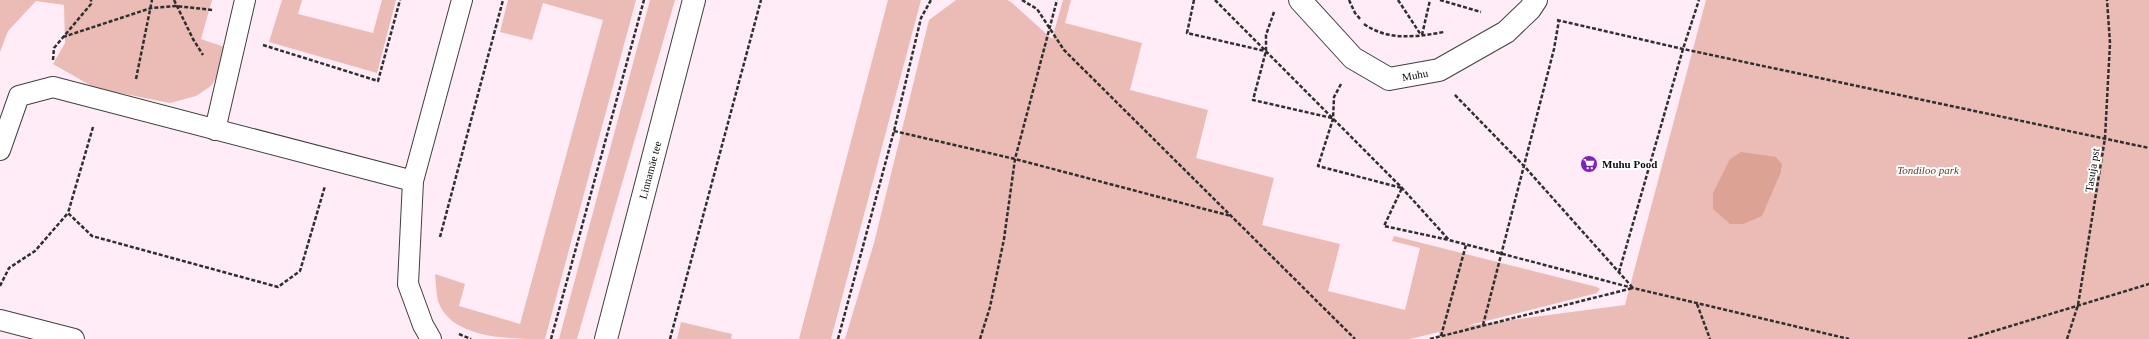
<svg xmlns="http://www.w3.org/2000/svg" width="2149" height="339" viewBox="0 0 2149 339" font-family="Georgia,serif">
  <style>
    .green { fill: #ebbcb5 }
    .forest { fill: #dca293 }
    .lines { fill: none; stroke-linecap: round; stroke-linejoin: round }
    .service-casing { stroke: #404040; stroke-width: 22 }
    .minor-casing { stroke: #404040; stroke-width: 24 }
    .tertiary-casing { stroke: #404040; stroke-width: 24 }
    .path { stroke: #2f2f2f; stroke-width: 2.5; stroke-dasharray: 4 2; stroke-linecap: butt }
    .service { stroke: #fff; stroke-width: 20 }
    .minor { stroke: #fff; stroke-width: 22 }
    .tertiary { stroke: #fff; stroke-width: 22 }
    .labels { text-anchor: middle; stroke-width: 4; stroke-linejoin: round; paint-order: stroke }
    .street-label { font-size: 11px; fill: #0d0d0d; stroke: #fff }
    .poi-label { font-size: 11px; font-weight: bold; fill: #0d0d0d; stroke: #fff; text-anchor: start }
    .park-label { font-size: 11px; font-style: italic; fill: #663c1b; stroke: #fff }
  </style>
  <rect width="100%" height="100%" fill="#ffecf6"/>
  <!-- green -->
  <path class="green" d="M0,0H212L201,39L227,48L223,67L211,86L196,96L170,103L95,88L53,64L65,43L64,5L36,1L8,31L0,52Z
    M282,0H302L298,14L373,33L382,0H396L377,73L269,42Z
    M508,0H636L545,339C509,339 451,339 438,301C436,293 436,283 435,274L465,284L459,306L520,324L603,20L543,3L532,40L500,32Z
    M650,0H675L577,339H559Z
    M888,0H921L831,339H799Z
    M956,0H1007L1011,2L1052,39L1063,0H1071L1065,23L1142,43L1130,90L1208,110L1196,158L1274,178L1262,225L1340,244L1328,291L1405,310L1420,248L1392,241L1394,236L1597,287L1600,289L1597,293L1466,326L1625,305L1706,0H2149V339H1440L1439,332L1410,339H845L874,243L929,20Z
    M681,322L732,334L731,339H677Z"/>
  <!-- forest -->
  <path class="forest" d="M1741,152L1776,157L1782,164L1781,172L1762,216L1743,224H1730L1713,209V193L1730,159Z"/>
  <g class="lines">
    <!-- service casing -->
    <g class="service-casing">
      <path id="service" d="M215,130L245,0
        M0,150L19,96L53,87L413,181
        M0,320L74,339
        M431,339L423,325L408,284L413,181L462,0"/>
    </g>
    <!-- minor casing -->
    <g class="minor-casing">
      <path id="minor" d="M1300,0L1353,58L1389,79L1439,70L1506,32L1530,9L1536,0"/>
    </g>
    <!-- tertiary casing -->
    <g class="tertiary-casing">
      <path id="tertiary" d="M606,339L694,0"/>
    </g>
    <!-- path -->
    <path class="path" d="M174,0L193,39L203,55
      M1022,0L1037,9L1064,50L1355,339
      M1194,0L1187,33L1265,51
      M1215,0L1402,188L1449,240L1633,288L1849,339
      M1349,0L1355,13L1361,20
      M1398,0L1421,35
      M1440,0L1481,12
      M1274,12L1266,35V51L1253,100L1332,118
      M1557,20L1683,49L2149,148
      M1364,24C1388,41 1416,37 1444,32
      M1422,35L1430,0
      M63,37L151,8L176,6L213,10
      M263,45L378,81L400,0
      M53,60L54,48L91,4V0
      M136,79L152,0
      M1341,84L1334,97L1333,119L1318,166L1402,188L1384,226L1449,240
      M93,127L68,213L92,236L278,287L300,271L325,186
      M894,131L1015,159L1231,216
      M440,237L503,0
      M1619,272L1683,49L1699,0
      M0,286L9,268L35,251L68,213
      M1697,304L1710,339
      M1483,325L1554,49L1559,20
      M459,334L471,339
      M1441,336L1466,245
      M551,339L644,0
      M670,339L761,0
      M838,339L894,131L921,18L931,0
      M980,339L990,307L1004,239L1015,159L1057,0
      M1430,339L1633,288L1524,166L1454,94
      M1968,339L2149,284
      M2067,339L2078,305L2105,138L2110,43L2107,0"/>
    <!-- service -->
    <use href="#service" class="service"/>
    <!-- minor -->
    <use href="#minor" class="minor"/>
    <!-- tertiary -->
    <use href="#tertiary" class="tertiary"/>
  </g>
  <!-- icons -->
  <defs>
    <g id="supermarket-disc" transform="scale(0.9)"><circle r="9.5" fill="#8120c1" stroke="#fff"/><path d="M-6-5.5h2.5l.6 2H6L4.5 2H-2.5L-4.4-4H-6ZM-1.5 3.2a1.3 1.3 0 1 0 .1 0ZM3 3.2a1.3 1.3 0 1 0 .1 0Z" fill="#fff"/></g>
  </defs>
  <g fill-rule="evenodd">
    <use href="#supermarket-disc" x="1589" y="164"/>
  </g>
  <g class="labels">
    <!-- street labels -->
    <g class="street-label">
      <text transform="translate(1415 75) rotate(-10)" y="4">Muhu</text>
      <text transform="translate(650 170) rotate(-75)" y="4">Linnamäe tee</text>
      <text transform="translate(2092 170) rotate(-81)" y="4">Tasuja pst</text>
    </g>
    <!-- poi labels -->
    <g class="poi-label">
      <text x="1602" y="168">Muhu Pood</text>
    </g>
    <!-- park labels -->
    <g class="park-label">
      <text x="1928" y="174">Tondiloo park</text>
    </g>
  </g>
</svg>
